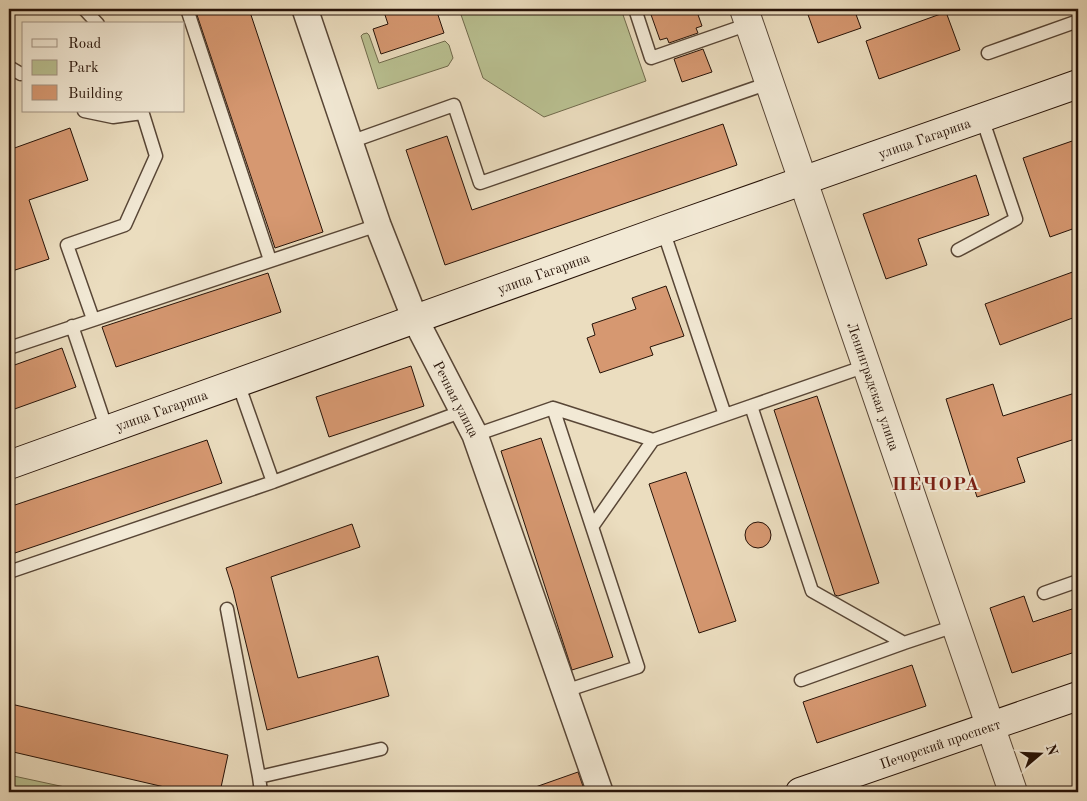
<svg xmlns="http://www.w3.org/2000/svg" width="1087" height="801" viewBox="0 0 1087 801" font-family="'Old Standard TT',serif">
  <style>
    .green { fill: #b9c091; stroke: #706a4c }
    .building { fill: #d69871; stroke: #271308 }
    .lines { fill: none; stroke-linecap: round; stroke-linejoin: round }
    .service-casing { stroke: #584636; stroke-width: 15 }
    .minor-casing { stroke: #584636; stroke-width: 28 }
    .tertiary-casing { stroke: #584636; stroke-width: 30 }
    .secondary-casing { stroke: #271308; stroke-width: 30 }
    .service { stroke: #f2e9d5; stroke-width: 12 }
    .minor { stroke: #f2e9d5; stroke-width: 25 }
    .tertiary { stroke: #f2e9d5; stroke-width: 28 }
    .secondary { stroke: #f2e9d5; stroke-width: 28 }
    .labels { text-anchor: middle; stroke-width: 4; stroke-linejoin: round; paint-order: stroke }
    .street-label { font-size: 14px; fill: #271308; stroke: #f2e9d5 }
    .district-label { font-size: 19px; font-weight: bold; letter-spacing: 1px; fill: #7a1f14; stroke: #f2e9d5 }
  </style>
  <rect width="100%" height="100%" fill="#ebddbf"/>
  <filter id="stains"><feTurbulence type="fractalNoise" baseFrequency=".004" numOctaves="4"/><feColorMatrix values="0 0 0 0 .2 0 0 0 0 .09 0 0 0 0 .02 0 0 0 .5 -.17"/></filter>
  <radialGradient id="worn" r=".72"><stop offset=".6" stop-color="#630" stop-opacity="0"/><stop offset="1" stop-color="#630" stop-opacity=".3"/></radialGradient>
  <!-- green -->
  <path class="green" d="M459,9H621L646,81L544,117L483,78Z
    M367,33L369,35L379,63L445,41L449,45L453,58L448,66L378,89L361,36L363,34Z
    M9,775L88,792H9Z"/>
  <!-- building -->
  <path class="building" d="M195,9H249L323,232L275,248Z
    M383,9H436L444,33L381,54L373,29L388,24Z
    M649,9H696L702,26L696,28L698,33L669,43L667,38L660,40Z
    M806,9H854L861,28L818,43Z
    M946,12L960,50L879,79L866,41Z
    M703,49L712,72L682,82L674,59Z
    M723,124L737,165L445,265L406,150L447,136L472,210Z
    M70,128L88,180L29,200L49,259L9,272V150Z
    M1078,139V227L1050,237L1023,158Z
    M976,175L989,215L918,239L927,265L886,279L863,214Z
    M1078,270V316L1000,345L985,304Z
    M268,273L281,312L116,367L102,327Z
    M666,286L684,336L650,347L653,355L600,373L587,338L595,335L592,324L636,309L632,298Z
    M62,348L76,387L9,411V367Z
    M411,366L424,406L329,437L316,397Z
    M993,384L1003,416L1078,392V438L1017,458L1025,482L977,497L946,399Z
    M817,396L879,583L838,596L835,595L774,410Z
    M541,438L613,657L572,670L501,451Z
    M207,440L222,483L9,555V507Z
    M686,472L736,621L699,633L649,484Z
    M745 535a13 13 0 1 1 26 0a13 13 0 1 1-26 0Z
    M352,524L360,547L271,577L298,678L378,656L389,696L267,730L233,590L226,568Z
    M1024,596L1033,622L1078,607V651L1012,673L990,608Z
    M912,665L926,706L817,743L803,702Z
    M11,704L228,755L220,792H186L9,751V714Z
    M578,772L585,792H527V790Z"/>
  <g class="lines">
    <!-- service casing -->
    <g class="service-casing">
      <path id="service" d="M84,9L98,24
        M187,9L270,260
        M635,9L651,58L749,24
        M988,53L1078,21
        M9,67L21,74L24,73
        M84,111L113,117L142,113
        M350,142L454,105L480,183L769,83
        M663,230L725,415
        M958,250L1016,219L982,118
        M93,319L67,245L125,225L156,156L142,111
        M72,326L107,430
        M9,348L378,225
        M866,366L751,406L812,591L904,643L955,626
        M238,383L273,482
        M553,408L638,667L565,691
        M475,435L553,408L653,440L751,406
        M592,527L653,440
        M9,572L273,482L463,411
        M1044,593L1078,581
        M227,609L259,777
        M801,680L904,643
        M261,792L259,777L381,749"/>
    </g>
    <!-- minor casing -->
    <g class="minor-casing">
      <g id="minor">
        <path id="s1" d="M305,9L378,225L415,319L475,435L600,792"/>
      </g>
    </g>
    <!-- tertiary casing -->
    <g class="tertiary-casing">
      <g id="tertiary">
        <path id="s2" d="M744,9L1013,792"/>
      </g>
    </g>
    <!-- secondary casing -->
    <g class="secondary-casing">
      <g id="secondary">
        <path id="s3" d="M9,465L663,230L1078,84"/>
        <path id="s4" d="M800,792L1078,696"/>
      </g>
    </g>
    <!-- service -->
    <use href="#service" class="service"/>
    <!-- minor -->
    <use href="#minor" class="minor"/>
    <!-- tertiary -->
    <use href="#tertiary" class="tertiary"/>
    <!-- secondary -->
    <use href="#secondary" class="secondary"/>
  </g>
  <g class="labels">
    <!-- street labels -->
    <g class="street-label">
      <text dy="5" stroke="none"><textPath href="#s3" startOffset="972">улица Гагарина</textPath></text>
      <text dy="5" stroke="none"><textPath href="#s3" startOffset="568">улица Гагарина</textPath></text>
      <text dy="5" stroke="none"><textPath href="#s2" startOffset="399">Ленинградская улица</textPath></text>
      <text dy="5" stroke="none"><textPath href="#s1" startOffset="419">Речная улица</textPath></text>
      <text dy="5" stroke="none"><textPath href="#s3" startOffset="162">улица Гагарина</textPath></text>
      <text dy="5" stroke="none"><textPath href="#s4" startOffset="148">Печорский проспект</textPath></text>
    </g>
    <!-- district labels -->
    <g class="district-label">
      <text x="936" y="490">ПЕЧОРА</text>
    </g>
  </g>
  <!-- margin -->
  <rect width="1087" height="801" fill="none" stroke="#ebddbf" stroke-width="30"/>
  <rect x="10" y="10" width="1067" height="781" fill="none" stroke="#271308" stroke-width="2.5"/>
  <rect x="15" y="15" width="1057" height="771" fill="none" stroke="#271308"/>
  <!-- legend -->
  <rect x="22" y="22" width="162" height="90" fill="#f2e9d5" stroke="#a19383"/>
  <rect x="32" y="39" width="25" height="8" fill="#f2e9d5" stroke="#a19383"/>
  <text x="68" y="48" font-size="15" fill="#271308">Road</text>
  <rect x="32" y="60" width="25" height="15" fill="#b9c091" stroke="#a19383"/>
  <text x="68" y="72" font-size="15" fill="#271308">Park</text>
  <rect x="32" y="85" width="25" height="15" fill="#d69871" stroke="#a19383"/>
  <text x="68" y="98" font-size="15" fill="#271308">Building</text>
  <!-- north arrow -->
  <g transform="translate(1040 754) rotate(71)" stroke="#f2e9d5" stroke-width="4" paint-order="stroke">
  <path d="M0-4L9 19L0 12L-9 19Z" fill="#271308"/>
  <text y="-8" font-size="14" font-weight="bold" text-anchor="middle" fill="#271308">N</text>
  </g>
  <rect width="100%" height="100%" filter="url(#stains)"/>
  <rect width="100%" height="100%" fill="url(#worn)"/>
</svg>
